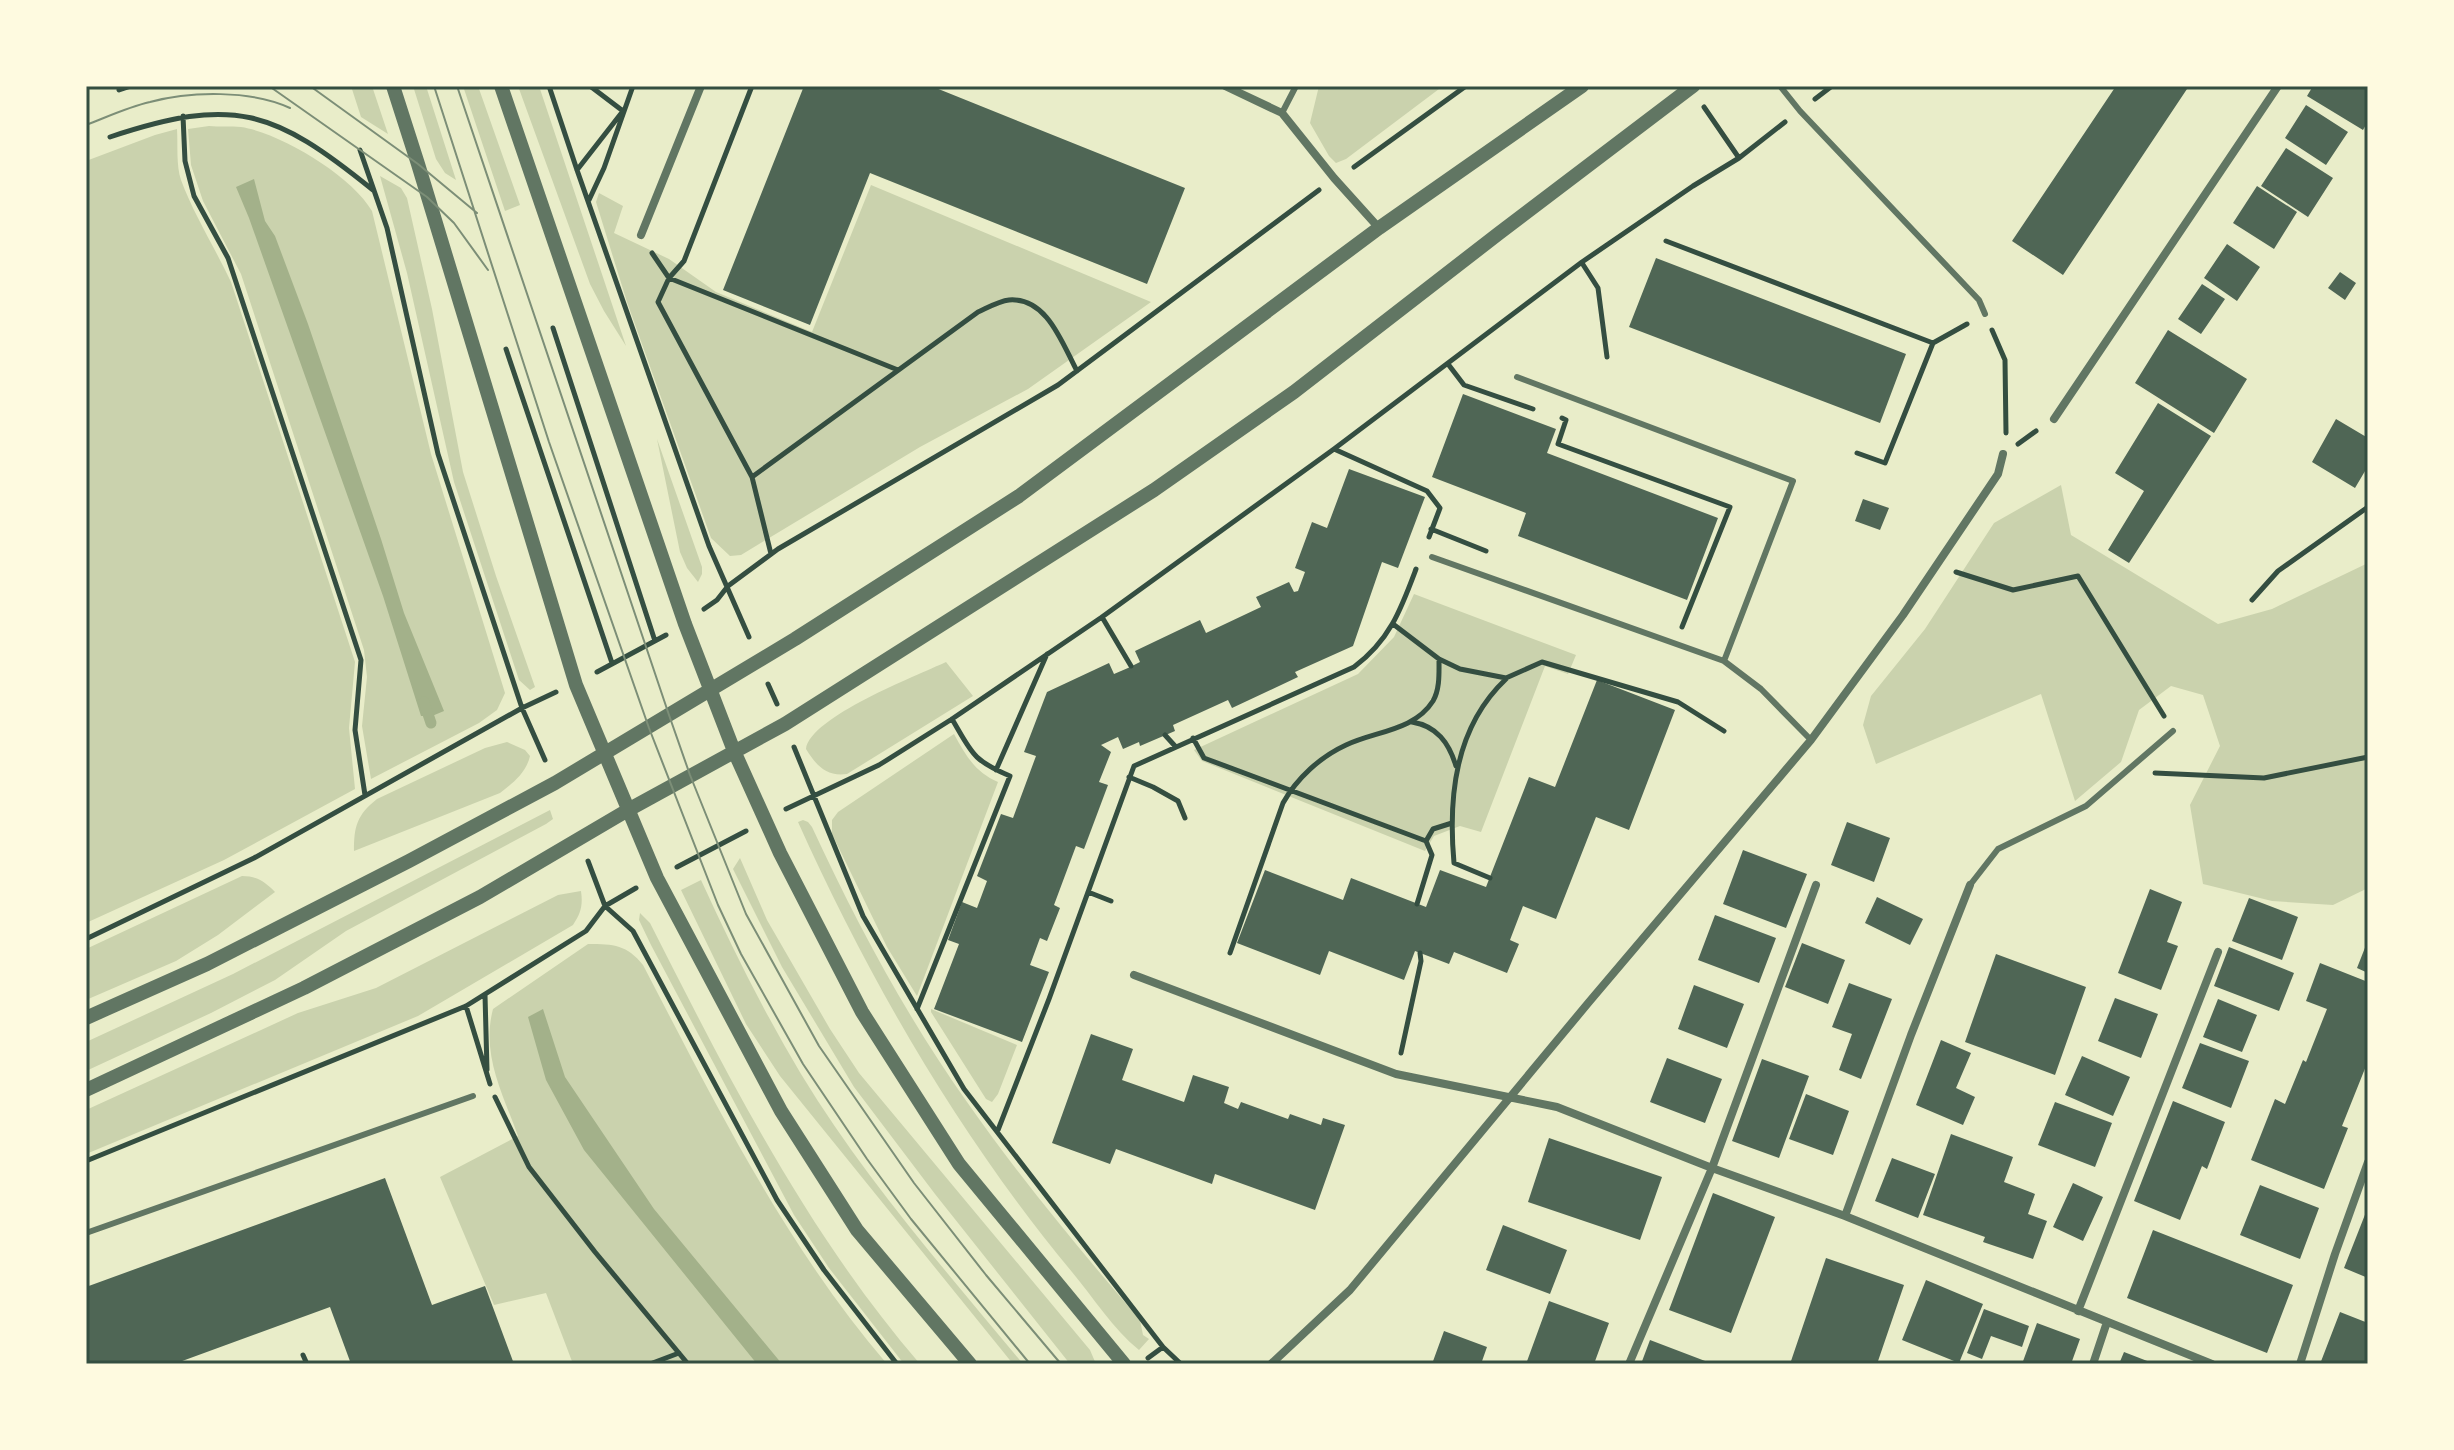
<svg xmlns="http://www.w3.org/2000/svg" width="2454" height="1450" viewBox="0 0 2454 1450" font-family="'Alegreya Sans',sans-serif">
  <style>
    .green { fill: #cad2ad }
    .water { fill: #a3b18a }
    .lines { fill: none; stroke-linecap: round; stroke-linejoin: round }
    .stream { stroke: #a3b18a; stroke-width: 11 }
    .building { fill: #4f6655 }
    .path { stroke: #344e41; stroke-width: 5 }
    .service { stroke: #617663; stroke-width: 6 }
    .minor { stroke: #617663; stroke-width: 8 }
    .tertiary { stroke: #617663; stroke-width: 14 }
    .tram { stroke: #7c8e77; stroke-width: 2 }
    .neatline { fill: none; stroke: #344e41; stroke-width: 3 }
  </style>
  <rect width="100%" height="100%" fill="#e9edc9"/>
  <!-- green -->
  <path class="green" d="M351,86H372L388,134L361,117Z
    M413,86H426L456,180L445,173L436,159Z
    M463,86H478L520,205L505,211Z
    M518,86H539L626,346L604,311L590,284Z
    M1319,86H1443L1346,159L1336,163L1329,156L1310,123Z
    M209,126C219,127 231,126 241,127C281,133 352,176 372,211L431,454L505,693L497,710L479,723L371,779L362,726L367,677L364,650L241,274L203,201L191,165L188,129Z
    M177,129C178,145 176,165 181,180C194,215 215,248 231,282L355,662L349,728L355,789L224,860L86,923V161L155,135Z
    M380,176L401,188L407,198L432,309L463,472L496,576L535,687L530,690L519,680L454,482L407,273Z
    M871,185L1151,302L1028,389L920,447L741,555L730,556L711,538L627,302L596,202L599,193L623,206L614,233L669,259L716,292L812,332Z
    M657,439L702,567V574L698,582L687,568L680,552Z
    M2061,485L2071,535L2218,624L2272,609L2368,563V888L2333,905L2272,901L2203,884L2190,805L2220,746L2203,695L2171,686L2139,710L2121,762L2075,801L2041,694L1876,764L1863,725L1871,696L1925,629L1994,523Z
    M1414,594L1576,655L1568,674L1545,666L1481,832L1460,826L1434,836L1425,851L1202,761L1194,750L1358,674L1394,637Z
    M946,662L973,696L847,774C826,777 816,765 806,749C810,717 916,676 946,662Z
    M954,734C966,756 975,772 998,782L917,996L887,947L832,834V820L838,812Z
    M507,742L525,750L530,756C526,773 513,783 500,793L354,851C354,826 357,815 377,799L485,748Z
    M550,810L553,819L546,824L346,931L275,980L211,1013L86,1071V1042L233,974Z
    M803,820L808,822L812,827C856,922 906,1016 967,1102C1020,1178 1080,1250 1140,1320L1143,1335L1149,1339L1139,1350C1113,1329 1093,1297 1072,1272C960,1137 870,982 798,822Z
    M740,858L767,920L830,1029L859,1073L1090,1350L1096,1364H1070L935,1194L854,1087L782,967L733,869Z
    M242,876C257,876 265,882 275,892L218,935L176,961L86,1000V949Z
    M701,880C731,946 764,1012 801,1074C864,1178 946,1271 1023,1364H1013L780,1076L746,1024L681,890Z
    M581,891C583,905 581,913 573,925L418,1016L86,1154V1110L298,1013L376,988L558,895Z
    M640,913L650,923C728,1077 807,1233 920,1364H904L829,1268L794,1215L651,945L639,920Z
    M588,944C614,944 627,945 643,965C715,1103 785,1245 887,1364H573L546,1293L494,1305L440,1177L518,1136C503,1094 481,1055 493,1009Z
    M931,1009L1017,1045L998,1094L992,1102L986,1099L931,1012Z"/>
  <!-- water -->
  <path class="water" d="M254,179L265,221L275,236L308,324L381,539L404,613L444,711L432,716H421L383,596L249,218L236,187Z
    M543,1009L565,1077L654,1209L782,1364H757L584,1150L546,1080L528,1017Z"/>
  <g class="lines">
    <!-- stream -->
    <path class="stream" d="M424,702L431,723"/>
  </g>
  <!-- building -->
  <path class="building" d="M804,86H931L1185,188L1147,284L870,173L810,325L723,290Z
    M2116,86H2189L2063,275L2012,241Z
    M2313,86H2368V121L2363,130L2307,96Z
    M2306,105L2348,132L2326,165L2285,138Z
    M2286,148L2333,178L2308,217L2261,186Z
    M2257,186L2297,212L2274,249L2233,223Z
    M2227,244L2260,267L2237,301L2204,278Z
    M1656,258L1906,354L1880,423L1629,327Z
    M2340,272L2356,283L2345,300L2328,288Z
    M2202,284L2225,299L2201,334L2178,319Z
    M2168,330L2247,379L2214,433L2135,383Z
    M1463,394L1556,429L1547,453L1718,518L1687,600L1518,536L1526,513L1432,477Z
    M2158,403L2211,436L2129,563L2108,550L2144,491L2115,473Z
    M2336,419L2368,438V466L2355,488L2312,462Z
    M1349,469L1425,497L1398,568L1382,562L1353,646L1295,672L1298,677L1232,708L1228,700L1173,725L1175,731L1140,746L1139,742L1123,749L1118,737L1101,745L1111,752L1099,782L1108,785L1084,849L1076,846L1054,905L1060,908L1047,941L1040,938L1030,965L1049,972L1022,1042L934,1009L959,944L948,940L962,902L977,908L987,881L977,876L1001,814L1013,818L1036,756L1024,752L1047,692L1109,663L1114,674L1128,668L1140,662L1135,651L1200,620L1206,633L1261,607L1256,597L1289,582L1294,592L1298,591L1305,572L1295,568L1312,522L1327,528Z
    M1863,499L1889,508L1880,530L1855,521Z
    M1597,680L1675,710L1629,830L1596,817L1556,919L1523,906L1510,940L1519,944L1507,973L1454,952L1449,964L1415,951L1404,980L1329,951L1320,975L1237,943L1265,870L1343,900L1351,878L1426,907L1440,870L1486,887L1529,777L1555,787Z
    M1847,822L1890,838L1874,882L1831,865Z
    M1743,850L1807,874L1786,928L1723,904Z
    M2150,889L2182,902L2167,942L2178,946L2161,990L2118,973Z
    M1877,897L1923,919L1910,945L1865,923Z
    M2249,898L2298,917L2282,960L2232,941Z
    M1715,915L1776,938L1759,983L1698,960Z
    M2368,940V973L2357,968Z
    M1802,943L1845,960L1828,1004L1785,987Z
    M2229,947L2294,973L2279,1011L2214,986Z
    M1996,954L2086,987L2055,1075L1965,1042Z
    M2320,963L2368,982V1061L2342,1126L2348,1128L2324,1189L2251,1160L2275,1099L2285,1104L2303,1060L2306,1062L2327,1009L2306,1001Z
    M1849,983L1892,999L1861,1079L1839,1070L1852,1034L1832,1027Z
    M1694,985L1744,1004L1727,1048L1678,1029Z
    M2115,998L2158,1014L2141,1058L2098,1041Z
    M2218,999L2257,1015L2242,1052L2203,1037Z
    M1091,1034L1133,1049L1122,1080L1184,1102L1193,1075L1229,1087L1224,1103L1238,1109L1241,1102L1288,1119L1290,1114L1321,1125L1323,1118L1345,1125L1315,1210L1215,1174L1212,1184L1116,1149L1110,1164L1052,1143Z
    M1941,1040L1971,1053L1956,1088L1975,1097L1963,1125L1916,1105Z
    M2200,1043L2249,1061L2231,1108L2182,1088Z
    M2082,1056L2130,1077L2113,1116L2065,1095Z
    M1667,1058L1722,1079L1705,1123L1650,1102Z
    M1762,1059L1809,1076L1779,1158L1732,1141Z
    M1806,1094L1849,1111L1833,1155L1789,1139Z
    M2173,1101L2225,1122L2207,1169L2202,1166L2180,1220L2134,1201Z
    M2055,1102L2112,1123L2095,1167L2038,1145Z
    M1951,1134L2013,1157L2004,1182L2035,1194L2028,1214L2047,1221L2033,1259L1983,1242L1985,1237L1923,1215Z
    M1549,1138L1662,1177L1640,1240L1528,1202Z
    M1892,1158L1935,1174L1918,1218L1875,1201Z
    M385,1178L432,1305L485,1286L514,1364H351L330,1307L174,1364H86V1287Z
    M2073,1183L2103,1197L2083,1241L2053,1227Z
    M2260,1185L2319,1208L2300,1259L2240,1235Z
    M1713,1193L1775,1217L1731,1333L1669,1310Z
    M2368,1207V1278L2344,1268Z
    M1503,1225L1567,1250L1550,1294L1486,1270Z
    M2153,1230L2293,1285L2267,1353L2127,1298Z
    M1826,1258L1904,1285L1877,1364H1790Z
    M1926,1280L1983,1304L1959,1363L1902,1340Z
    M1549,1301L1609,1323L1594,1364H1526Z
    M1984,1309L2029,1326L2022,1347L1991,1336L1982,1359L1967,1353Z
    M2340,1312L2368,1323V1364H2320Z
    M2037,1323L2080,1339L2071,1364H2022Z
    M1444,1331L1487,1347L1481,1364H1432Z
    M1650,1340L1713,1364H1641Z
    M2124,1352L2155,1364H2119Z"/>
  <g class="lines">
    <!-- path -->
    <path class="path" d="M549,86L577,170L709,546L749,637
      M752,86L684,261L669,278L658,302L752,477L771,554
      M119,90L131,86
      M1815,99L1832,86
      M1704,107L1739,158
      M183,116L185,161L194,196L228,258L361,660L355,730L365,795
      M110,137C234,96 273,109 373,190
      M360,150L387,228L438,454L522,708L545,760
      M1354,167L1466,86
      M577,170L623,111L590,86
      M589,200L604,168L633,86
      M1666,241L1933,343L1885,463L1857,453
      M652,253L669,278L898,370
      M1582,263L1598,288L1607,357
      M553,328L655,641
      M1992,330L2005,360L2006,433
      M1933,343L1967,324
      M506,349L612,663
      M1448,364L1464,385L1533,409
      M1562,418L1566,420L1558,444L1730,507L1682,627
      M2018,444L2036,431
      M1334,449L1427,491L1440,508L1429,537
      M752,477L978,312C987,308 999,301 1009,300C1047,297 1062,343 1077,371
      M1431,529L1486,551
      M1956,572L2013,590L2078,576L2164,716
      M2252,600L2278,571L2368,507
      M704,609L717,600L728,586L778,549L1058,385L1319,190
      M1102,617L1131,666
      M1393,624L1439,659L1460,669L1506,678L1542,662L1678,702L1724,731
      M597,672L666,635
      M768,684L777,704
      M1412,722C1437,726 1449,743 1456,766
      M1165,735L1175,746
      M1193,738L1204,758L1426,841L1432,855L1417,904
      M794,747L863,916L964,1089L1163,1347L1181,1364
      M996,770L1047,654
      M2155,773L2264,778L2368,757
      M1129,777L1153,787L1178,801L1185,818
      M786,809L879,765L952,719L1102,617L1334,449L1582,262L1693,186L1739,158L1785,122
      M1426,841L1433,829L1452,823
      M588,861L605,906L633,931L777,1200L824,1270L897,1364
      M677,867L746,831
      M1490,878L1454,863C1448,797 1455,727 1506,679
      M1088,892L1111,901
      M86,939L254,858L522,708L556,692
      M1230,953L1283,803C1297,778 1320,757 1346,745C1375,731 1414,731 1433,701C1440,689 1439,673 1439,659
      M485,995L487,1070
      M466,1006L490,1084
      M917,1009L1010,776C972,760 972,753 952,719
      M1401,1053L1421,961L1420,953
      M495,1097L529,1167L595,1252L688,1364
      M998,1130L1049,999L1134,766L1354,667C1390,640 1401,609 1416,569
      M86,1161L466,1006L586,931L605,906L636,888
      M303,1355L307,1364
      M1148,1358L1163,1347
      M650,1364L679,1353"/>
    <!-- service -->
    <path class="service" d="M1780,86L1800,111L1979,300L1985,314
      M1282,113L1296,86
      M1517,377L1793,481L1724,661L1761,689L1811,740
      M1432,557L1724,661
      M1970,885L1998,849L2086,806L2173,731
      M86,1233L473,1096"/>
    <!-- minor -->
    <path class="minor" d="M1225,86L1282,113L1334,178L1379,228
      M641,235L701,86
      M2054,419L2278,86
      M1134,975L1396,1074L1557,1107L1712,1168L1845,1216L2212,1364
      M1845,1216L1911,1035L1970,885
      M2078,1311L2218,952
      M1271,1364L1350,1290L1589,1002L1811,740L1903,615L1998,474L2003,454
      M1629,1364L1712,1168L1816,885
      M2093,1364L2107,1322
      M2300,1364L2335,1254L2368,1162"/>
    <!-- tertiary -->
    <path class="tertiary" d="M393,86L418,164L576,685L657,878L781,1111L857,1230L970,1364
      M501,86L685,624L734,751L780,853L862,1012L959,1164L1124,1364
      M86,1018L207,964L409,861L555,783L795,639L1019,496L1379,228L1582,86
      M86,1090L304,988L480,897L628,810L785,724L1154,490L1294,392L1498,234L1693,86"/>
    <!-- tram -->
    <path class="tram" d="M269,86L427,197L454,223L488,270
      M310,86L418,164L477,213
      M434,86L549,442L649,728L718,905L741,954L803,1064L867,1159L911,1219L1030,1364
      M457,86L669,715L690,775L746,914L819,1046L914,1183L986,1275L1061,1364
      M86,125C107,117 128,107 150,102C191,91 251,90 290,108"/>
  </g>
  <!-- border -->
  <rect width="2454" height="1450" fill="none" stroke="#fefae0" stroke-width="176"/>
  <rect x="88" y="88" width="2278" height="1274" class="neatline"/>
</svg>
